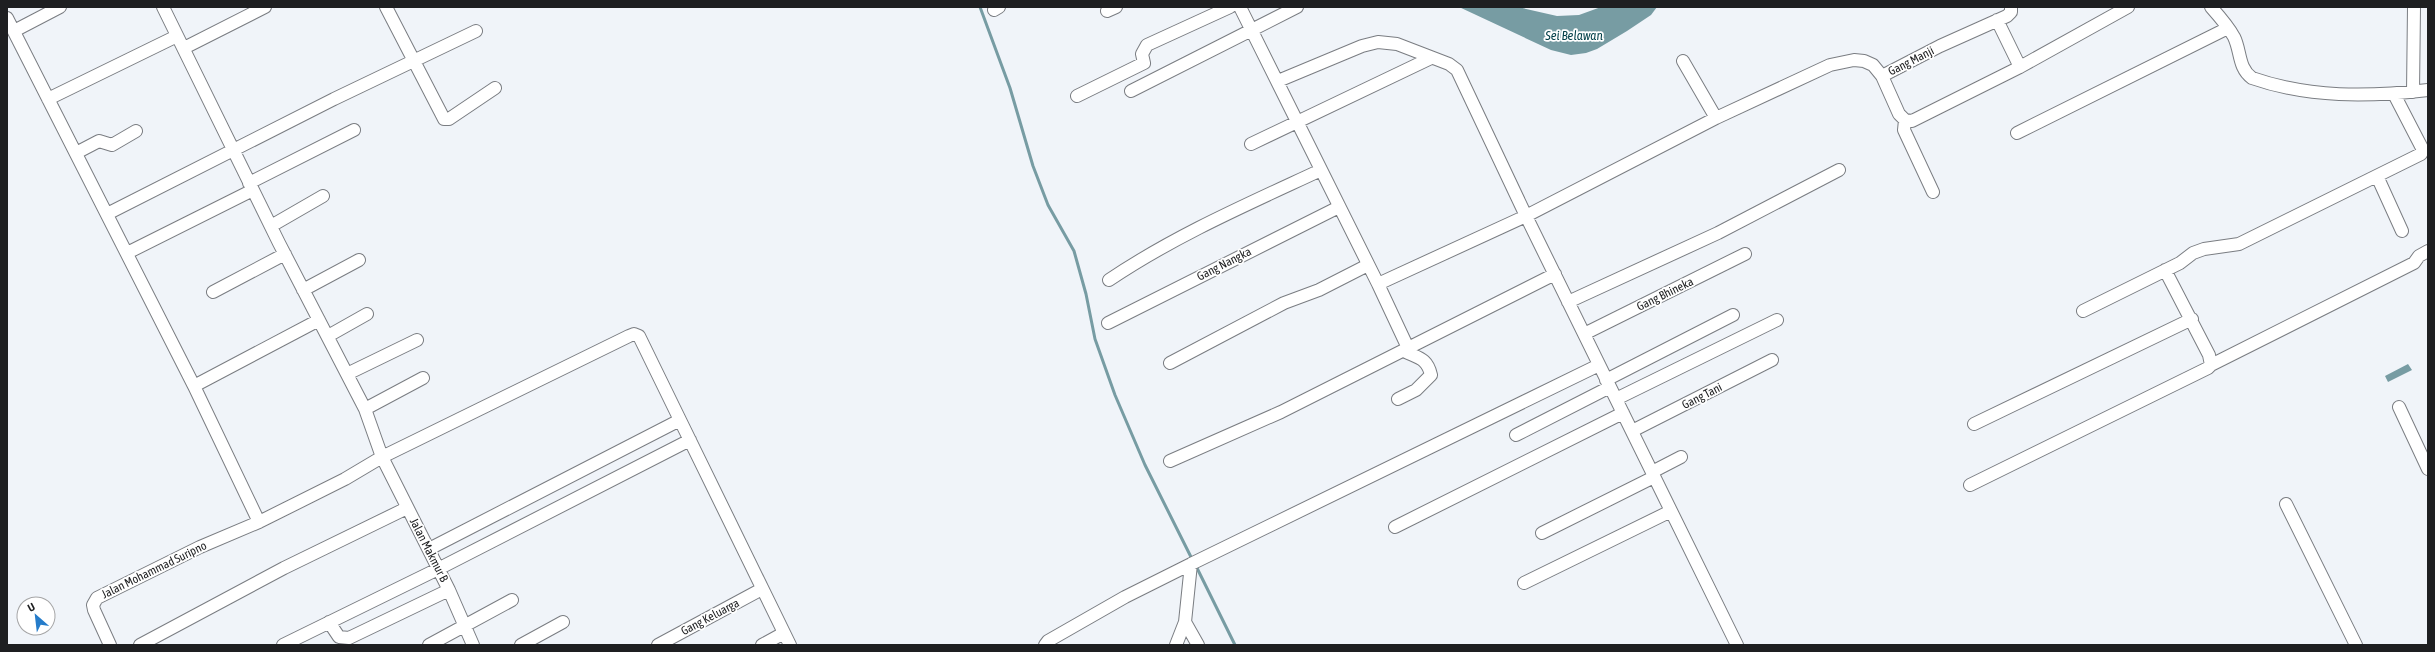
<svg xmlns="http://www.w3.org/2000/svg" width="2435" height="652" viewBox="0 0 2435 652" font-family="'Asap Condensed',sans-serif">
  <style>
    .water { fill: #779ca3 }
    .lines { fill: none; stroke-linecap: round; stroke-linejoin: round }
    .stream { stroke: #779ca3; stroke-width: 3 }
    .minor-casing { stroke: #7a7d82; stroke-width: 14 }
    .minor { stroke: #fff; stroke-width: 12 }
    .labels { text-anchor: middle; stroke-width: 3.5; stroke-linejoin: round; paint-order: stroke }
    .street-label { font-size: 12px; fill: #1e1f21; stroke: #fff }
    .water-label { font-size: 13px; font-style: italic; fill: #013e47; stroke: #fff }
  </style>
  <rect width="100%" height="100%" fill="#f0f4f9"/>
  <!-- water -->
  <path class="water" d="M1459,7H1518L1557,16L1579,15L1601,7H1657L1651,15L1627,31L1597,49L1586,53L1571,55L1551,50Z
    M2408,364L2412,370L2388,382L2385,376Z"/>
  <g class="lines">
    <!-- stream -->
    <path class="stream" d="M980,7L1010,88L1033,166L1048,205L1074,251L1086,294L1095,339L1115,395L1145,465L1192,559
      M1195,564L1235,645"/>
    <!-- minor casing -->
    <g class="minor-casing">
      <path id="minor" d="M163,7L279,243L365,409L382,457L449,590L473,645
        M386,7L444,119H449L495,88
        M1240,7L1378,284L1526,216L1716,118L1830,65L1854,60L1864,61L1873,65L1882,76L1899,114L1905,120L1912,121L2020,67L2128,7
        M2211,7C2219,16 2228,26 2234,37C2241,51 2238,68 2252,78C2309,98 2369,97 2428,90
        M994,10L999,7
        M1107,11L1116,7
        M7,18L194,386L259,522
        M1997,20L2020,67
        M14,31L60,7
        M184,48L265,7
        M1683,61L1716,118
        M1882,76L1940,46L2007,16L2011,12V7
        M1278,81L1362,46L1378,42L1397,44L1449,64L1457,70L1526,216L1737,645
        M1131,91L1297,7
        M2413,92L2414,7
        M1077,96L1144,63L1142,54L1147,45L1230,7
        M48,99L177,36
        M1905,120L1904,130L1933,192
        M2017,133L2228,28
        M1251,144L1431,58
        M76,153L99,141L112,145L136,131
        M2377,176L2402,231
        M249,183L354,130
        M107,214L334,99L476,31
        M271,226L323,196
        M127,253L253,190
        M2165,270L2209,355L2211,365
        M1109,280C1176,235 1248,204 1321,170
        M1378,284L1408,348
        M303,290L359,260
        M213,292L285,254
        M1568,302L1718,233L1839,170
        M2083,311L2180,263L2193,253L2204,249L2239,244L2421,154L2423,150L2394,94
        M1108,323L1339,207
        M1584,334L1745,254
        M328,336L367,314
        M1170,363L1284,303L1319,290L1368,265
        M347,374L417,340
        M1606,380L1733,315
        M194,386L319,320
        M1398,399L1416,390L1431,375C1427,357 1417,358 1404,351
        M1616,399L1777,320
        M2399,407L2428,469
        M365,409L423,378
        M1974,424L2192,319
        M1632,431L1772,360
        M1516,435L1610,387
        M1170,461L1281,412L1555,274
        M1652,472L1681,457
        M1970,485L2208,368L2211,365L2414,263L2419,256L2428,251
        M2286,504L2356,645
        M1395,527L1623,413
        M1542,533L1654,477
        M429,549L680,420L790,645
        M1524,583L1671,511
        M329,622L339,637L349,638L449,590
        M1185,622L1198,645
        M110,645L94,610L93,605L97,598L200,547L259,522L345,479L382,457L629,336L634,334L639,336L680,420
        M140,645L284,568L407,508
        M283,645L438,569L690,440
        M429,645L512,600
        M521,645L563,622
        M658,645L762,589
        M762,645L784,633
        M1045,645L1048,641L1125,597L1191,564
        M1176,645L1185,622L1191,564L1599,365"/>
    </g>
    <!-- minor -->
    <use href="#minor" class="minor"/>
  </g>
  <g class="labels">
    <!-- street labels -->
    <g class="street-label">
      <text transform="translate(1911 61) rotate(-27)" y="4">Gang Manji</text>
      <text transform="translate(1224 264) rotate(-27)" y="4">Gang Nangka</text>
      <text transform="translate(1665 294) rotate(-26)" y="4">Gang Bhineka</text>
      <text transform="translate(1702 396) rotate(-27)" y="4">Gang Tani</text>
      <text transform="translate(429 550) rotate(63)" y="4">Jalan Makmur B</text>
      <text transform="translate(154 570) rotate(-26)" y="4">Jalan Mohammad Suripno</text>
      <text transform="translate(710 617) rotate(-28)" y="4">Gang Keluarga</text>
    </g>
    <!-- water labels -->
    <g class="water-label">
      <text x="1574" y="40">Sei Belawan</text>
    </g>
  </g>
  <!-- border -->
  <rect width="2435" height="652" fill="none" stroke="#1e1f21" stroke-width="16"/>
  <!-- north arrow -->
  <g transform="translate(36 616) rotate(332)"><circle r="19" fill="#ffffff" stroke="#a5a5a6"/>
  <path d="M0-3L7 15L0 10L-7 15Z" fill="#257cca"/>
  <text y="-6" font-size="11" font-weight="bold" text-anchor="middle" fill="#1e1f21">U</text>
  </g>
</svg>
